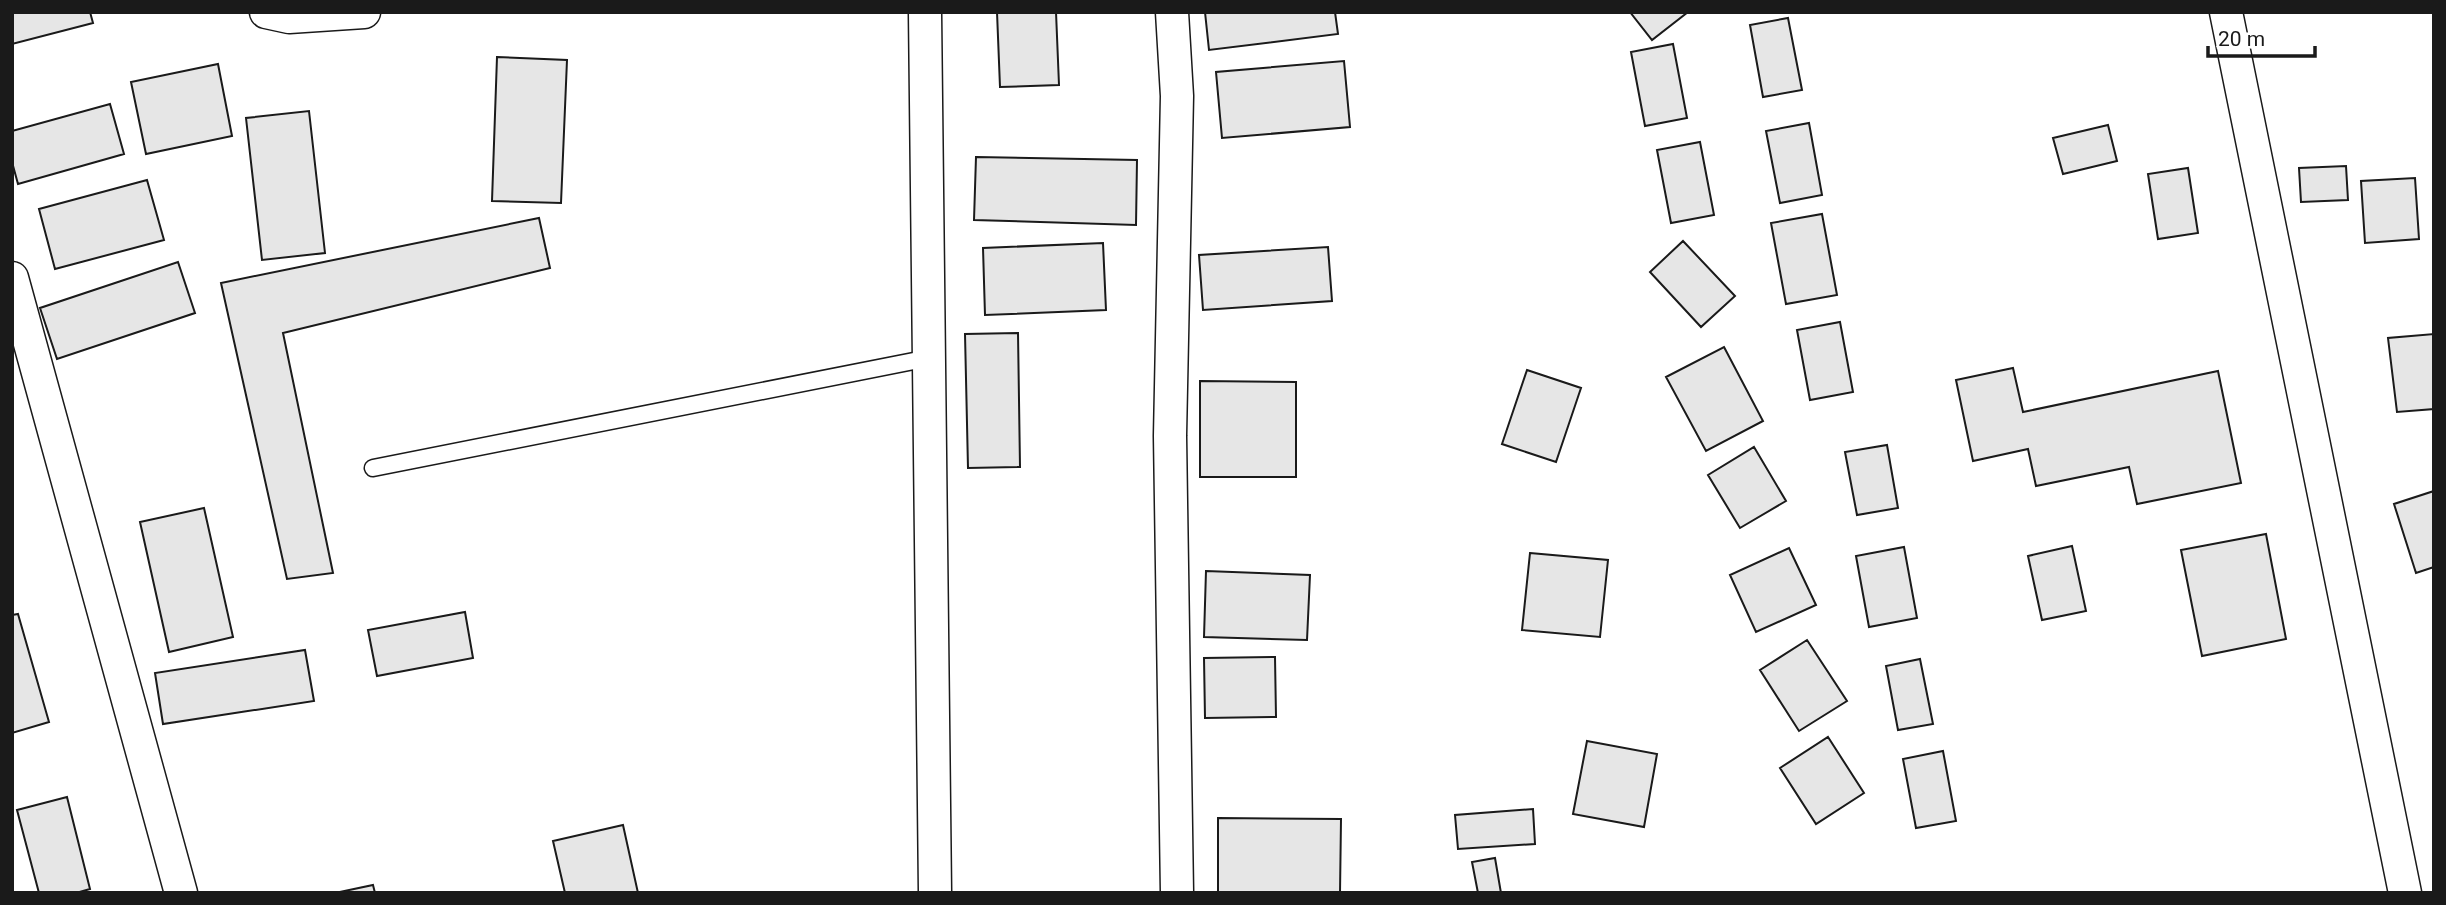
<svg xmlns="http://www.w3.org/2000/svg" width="2446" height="905" viewBox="0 0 2446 905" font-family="Roboto,sans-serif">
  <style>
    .building { fill: #e6e6e6; stroke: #1a1a1a; stroke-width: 2 }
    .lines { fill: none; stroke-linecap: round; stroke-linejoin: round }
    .lane-casing { stroke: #1a1a1a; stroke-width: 19 }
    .street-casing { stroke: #1a1a1a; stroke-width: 35 }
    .lane { stroke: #fff; stroke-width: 16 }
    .street { stroke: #fff; stroke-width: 32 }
  </style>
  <rect width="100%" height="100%" fill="#fff"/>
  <!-- building -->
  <path class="building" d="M12,12H90L93,23L12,44Z
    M997,12H1056L1059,85L1000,87Z
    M1205,12H1335L1338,34L1209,50Z
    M1630,12H1688L1652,40Z
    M1788,18L1802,90L1763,97L1750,25Z
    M1673,44L1687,118L1645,126L1631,52Z
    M497,57L567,60L561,203L492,201Z
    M1344,61L1350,127L1222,138L1216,72Z
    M218,64L232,136L146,154L131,82Z
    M110,104L124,154L18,184L12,162V131Z
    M309,111L325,253L262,260L246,118Z
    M1809,123L1822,195L1780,203L1766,131Z
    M2108,125L2117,161L2063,174L2053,138Z
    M1700,142L1714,215L1671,223L1657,150Z
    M976,157L1137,160L1136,225L974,220Z
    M2346,166L2348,200L2301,202L2299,168Z
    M2188,168L2198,233L2158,239L2148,174Z
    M2415,178L2419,239L2365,243L2361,181Z
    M147,180L164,240L55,269L39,209Z
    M1822,214L1837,295L1786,304L1771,223Z
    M539,218L550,268L283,333L333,573L287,579L221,283Z
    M1683,241L1735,296L1701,327L1650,272Z
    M1103,243L1106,310L985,315L983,248Z
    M1328,247L1332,301L1203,310L1199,255Z
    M178,262L195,313L57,359L40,308Z
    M1840,322L1853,392L1810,400L1797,330Z
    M1018,333L1020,467L968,468L965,334Z
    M2434,334V409L2397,412L2388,338Z
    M1724,347L1763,421L1706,451L1666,377Z
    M2013,368L2023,412L2218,371L2241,483L2137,504L2129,467L2036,486L2028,449L1973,461L1956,380Z
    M1527,370L1581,388L1556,462L1502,444Z
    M1200,381L1296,382V477H1200Z
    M1887,445L1898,508L1857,515L1845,452Z
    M1754,447L1786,501L1740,528L1708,475Z
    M2434,491V567L2416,573L2394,504Z
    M204,508L233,637L169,652L140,522Z
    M2266,534L2286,639L2202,656L2181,550Z
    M2072,546L2086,611L2042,620L2028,556Z
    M1904,547L1917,618L1869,627L1856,556Z
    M1789,548L1816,605L1756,632L1730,575Z
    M1530,553L1608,560L1600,637L1522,630Z
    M1206,571L1310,575L1307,640L1204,637Z
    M465,612L473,658L377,676L368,630Z
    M18,614L49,722L12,733V615Z
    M1807,640L1847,701L1799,731L1760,670Z
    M305,650L314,701L163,724L155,673Z
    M1275,657L1276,717L1205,718L1204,658Z
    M1920,659L1933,724L1898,730L1886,666Z
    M1828,737L1864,793L1816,824L1780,768Z
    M1587,741L1657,754L1644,827L1573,814Z
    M1943,751L1956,821L1916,828L1903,759Z
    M67,797L90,889L76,893H39L17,810Z
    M1533,809L1535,844L1458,849L1455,815Z
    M1218,818L1341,819L1340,893H1218Z
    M623,825L638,893H565L553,841Z
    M1495,858L1501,893H1478L1472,862Z
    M373,885L375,893H335Z"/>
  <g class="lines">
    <!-- lane casing -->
    <g class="lane-casing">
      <path id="lane" d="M373,468L929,358"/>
    </g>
    <!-- street casing -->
    <g class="street-casing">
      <path id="street" d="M266,12L289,17L364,12
        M925,12L935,893
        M1172,12L1177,96L1170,436L1177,893
        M2226,12L2405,893
        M12,278L181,893"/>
    </g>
    <!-- lane -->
    <use href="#lane" class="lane"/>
    <!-- street -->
    <use href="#street" class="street"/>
  </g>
  <!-- border -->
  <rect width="2446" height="905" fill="none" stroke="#1a1a1a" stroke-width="28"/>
  <!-- scale -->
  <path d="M2208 46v10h107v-10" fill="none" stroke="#1a1a1a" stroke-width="3.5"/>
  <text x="2218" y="46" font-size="21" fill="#1a1a1a" stroke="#ffffff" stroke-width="5" paint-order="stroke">20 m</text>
</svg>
